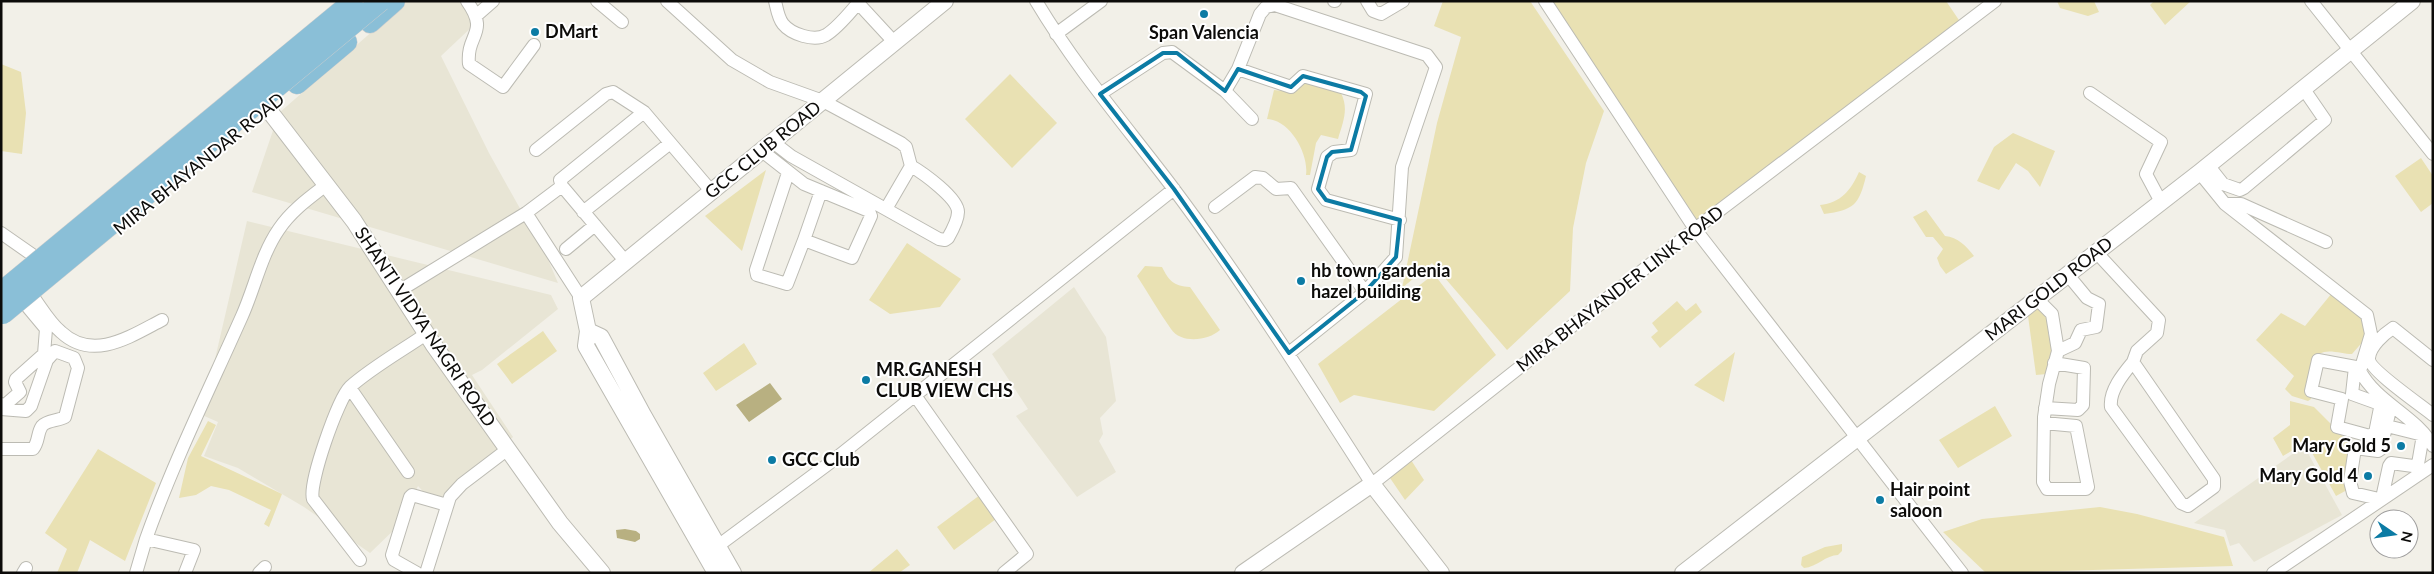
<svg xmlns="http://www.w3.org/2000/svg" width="2434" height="574" viewBox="0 0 2434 574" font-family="Lato,sans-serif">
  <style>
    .built { fill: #e8e5d5 }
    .green { fill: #e9e1b3 }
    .water { fill: #b8b081 }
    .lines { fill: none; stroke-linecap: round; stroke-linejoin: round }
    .minor-casing { stroke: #bcbbb3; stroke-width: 14 }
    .tertiary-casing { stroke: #bcbbb3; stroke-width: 18 }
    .primary-casing { stroke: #cecece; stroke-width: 21 }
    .minor { stroke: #fff; stroke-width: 12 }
    .tertiary { stroke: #fff; stroke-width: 16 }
    .primary { stroke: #8abfd7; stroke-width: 20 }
    .primary-bridge-casing { stroke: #cecece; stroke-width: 21; stroke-linecap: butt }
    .primary-bridge { stroke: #8abfd7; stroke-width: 20 }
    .marked { fill: none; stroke: #0c7ba4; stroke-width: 4; stroke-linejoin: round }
    .poi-dot { fill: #0c7ba4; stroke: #fff; stroke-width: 2 }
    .labels { text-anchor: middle; stroke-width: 4; stroke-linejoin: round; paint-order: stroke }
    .poi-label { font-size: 18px; font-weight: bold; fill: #0c0b09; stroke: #fff; text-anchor: start }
    .street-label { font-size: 18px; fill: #0c0b09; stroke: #fff }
  </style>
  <rect width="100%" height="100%" fill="#f2f0e8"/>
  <!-- built -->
  <path class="built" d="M407,1H461L475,16L476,23L441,56L489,153L547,257L558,283L252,192L279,113Z
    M247,221L551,295L558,309L482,370L472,375L513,437L434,503L418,486L398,526L370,553L304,507L238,468L204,456L218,422L202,415Z
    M1074,287L1106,337L1116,401L1100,418L1103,434L1099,441L1116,472L1077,497L1016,416L1028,409L992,354Z
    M2304,446L2342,515L2254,562L2239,543L2230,546L2225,530L2194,523Z"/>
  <!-- green -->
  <path class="green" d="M1443,1H1530L1604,111L1586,163L1573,228L1570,291L1507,350L1432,263L1402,288L1437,123L1461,37L1434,26Z
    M1546,1H1946L1963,26L1695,229Z
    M2057,1H2094L2099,12L2088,16L2060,8Z
    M2154,1H2191L2165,25L2150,5Z
    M1,64L21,72L26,113L22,154L1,151Z
    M1010,74L1057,123L1012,168L965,119Z
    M1301,80L1341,93C1349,109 1343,122 1338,139L1321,135L1316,143L1310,175H1306C1309,154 1290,120 1267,119L1274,90L1292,92Z
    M2013,133L2055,151L2040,187L2028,171L2016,163L1999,190L1977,181L1994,147Z
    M2421,158L2433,176V203L2421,212L2395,176Z
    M766,170L742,251L705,216Z
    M1859,172L1866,176C1859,205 1854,210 1824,214L1820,205C1841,203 1851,190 1859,172Z
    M1926,210L1945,236C1958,237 1966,246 1974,256L1946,274L1940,266L1937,258L1943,249L1933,237H1926L1913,217Z
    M907,243L961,279L940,307L890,314L869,300Z
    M1145,266L1162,267C1169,281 1174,286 1190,287L1220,330C1208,341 1181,344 1171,329C1159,312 1148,293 1137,276Z
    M1434,274L1496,355L1434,411L1354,395L1340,403L1318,364Z
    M2332,293L2360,314L2366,338L2352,354C2344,354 2332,350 2324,352C2305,357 2311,385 2311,399L2308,401L2292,396L2285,389L2294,376L2256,340L2281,313L2305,326Z
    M1677,301L1686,311L1696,303L1702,312L1660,348L1651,337L1658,331L1652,323Z
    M2038,307L2043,308L2050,323L2048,333L2054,352L2047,374L2036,375L2028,316Z
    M543,331L557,351L512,384L497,364Z
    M744,343L757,364L716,391L703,373Z
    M1735,352L1724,402L1694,385Z
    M2290,401L2314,407L2358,451L2347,490L2336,496L2306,442L2283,456L2273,438L2290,425Z
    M1995,406L2012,436L1958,468L1939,440Z
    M208,421L216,425L201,456L282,494L269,527L264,524L271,510L229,490L211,486L196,495L179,498L188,458Z
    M98,449L156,483L125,561L90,540L77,573H57L67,549L45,533Z
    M1411,460L1424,480L1405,500L1390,478Z
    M980,495L996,519L954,550L937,527Z
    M2100,507L2137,514L2224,537L2233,566L1986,573L1943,532L1982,519Z
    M1842,544V551L1838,555C1826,555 1817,567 1804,568L1801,565L1802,557L1825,547Z
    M897,549L910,565L899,573H868Z"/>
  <!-- water -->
  <path class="water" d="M770,383L782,399L749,422L736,405Z
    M625,529L636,531L640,534V539L635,542L617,538L616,530Z"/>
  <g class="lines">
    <!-- minor casing -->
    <g class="minor-casing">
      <path id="minor" d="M467,1C490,34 466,33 469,64L503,87L534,45
        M597,1L622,22
        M667,1L732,60L770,82L823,101L901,143L906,147L911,166C923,173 958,198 958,212C958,220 952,231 948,238L945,240L939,239L791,156L773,142
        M775,1C777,9 778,18 783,24C791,34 814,42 826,35C839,27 850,12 860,1
        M1036,1C1076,68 1126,126 1173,188C1244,283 1308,384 1372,484L1695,229L1995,1
        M1334,1H1335
        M1367,1L1373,11L1381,14L1403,1
        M1545,1L1695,229L1962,573
        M2311,1L2433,154
        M858,3L895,43
        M477,15L493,1
        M1056,34L1101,1
        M1238,69L1291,87L1303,76L1366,94L1351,150L1334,152L1327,157L1318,189L1326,200L1400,220
        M1225,91L1252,119
        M2090,93L2161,142L2146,174L2161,202
        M1100,94L1163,53L1172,52L1225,91L1238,69L1260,14L1266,7L1275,5L1427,55L1436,67L1433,76L1402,167L1396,257L1365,292L1289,353
        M536,150L606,94L613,92L644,112L712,192
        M762,151L804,184L869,211L871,216L852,258L804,240L821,191
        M2208,165L2223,184L2240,190L2244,188L2325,120L2303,88
        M2199,172L2225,204L2367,315L2371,334L2360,371C2377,403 2415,415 2433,446
        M788,173L756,270L757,275L787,284L804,240
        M2225,204H2241L2326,242
        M1215,207L1255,177L1263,178L1276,189L1291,188L1365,292
        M886,209L911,166
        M583,212L669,144
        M526,213L562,186
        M1,233L34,256
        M566,249L595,225
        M2096,252L2159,320L2157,333L2137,351L2133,362L2214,479V487L2188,506L2181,503L2111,407C2109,391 2123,374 2133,362
        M626,262L562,186L560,180L644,112
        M399,291L526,213L581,298
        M34,298C42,309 50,323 61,332C93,362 131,336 162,320
        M2037,299L2052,314L2058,351L2049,384L2044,417L2043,482L2047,489H2086L2088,487L2076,426L2044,423
        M2058,351L2075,343L2081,330L2096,327L2099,304L2087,298L2068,275
        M2433,360L2393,328C2384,334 2370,346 2369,358C2368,369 2422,406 2433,415
        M2355,367L2352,394L2377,403
        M2361,368L2318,360L2311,391L2342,399L2337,427L2370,436L2375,433L2382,398
        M350,388L408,472
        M914,394L1027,554L1004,573
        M1,404L5,405L20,392L15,382L16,379L44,354L46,329L26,305
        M2045,408L2078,410L2083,405L2084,368L2054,363
        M1,409L26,411L31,406L47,360L55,351L74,358L78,368L65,417C58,421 47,420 42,426C37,433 39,442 33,449H1
        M2387,426L2423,435L2418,464L2413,466L2391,463L2389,466L2382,498L2379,499L2353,493L2350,481L2355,448L2378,451L2381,449L2391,405
        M711,551L835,459L1174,189
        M360,560L313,499C308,484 338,399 350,387C371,368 403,350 426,334
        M23,573L26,568
        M136,573L146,539
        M185,573L194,550L146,539C173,463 209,390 242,316C255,287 261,255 279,229C291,211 309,198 326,185
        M259,573L265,567
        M417,573L394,560L392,555L410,497L412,495L447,505
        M426,573L450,497L462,484L508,449
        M2273,573L2433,465"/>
    </g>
    <!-- tertiary casing -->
    <g class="tertiary-casing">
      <path id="tertiary" d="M254,91L354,221L433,344L560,523L602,573
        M588,331L601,337L643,415L733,573
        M716,573L586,346L588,331L581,298L945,1
        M1243,573L1372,484L1441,573
        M1683,573L2200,172L2412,1"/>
    </g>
    <!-- primary casing -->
    <g class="primary-casing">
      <path id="primary" d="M370,23L395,1
        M297,84L347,42"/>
    </g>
    <!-- minor -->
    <use href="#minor" class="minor"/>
    <!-- tertiary -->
    <use href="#tertiary" class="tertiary"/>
    <!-- primary -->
    <use href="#primary" class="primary"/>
    <!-- primary-bridge casing -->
    <g class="primary-bridge-casing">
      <path id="primary-bridge" d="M1,292L353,1
        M3,314L381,1"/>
    </g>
    <!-- primary-bridge -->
    <use href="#primary-bridge" class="primary-bridge"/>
  </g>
  <!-- marked area -->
  <path class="marked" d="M1163,53H1177L1225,91L1238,69L1291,87L1303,76L1361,92L1366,96L1351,150L1332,152L1327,157L1318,189L1326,200L1400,220L1396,257L1365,292L1289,353L1174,189L1100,94Z"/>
  <!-- markers -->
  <g class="poi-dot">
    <circle cx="1204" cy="14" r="5"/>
    <circle cx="535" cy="32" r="5"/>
    <circle cx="1301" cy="281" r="5"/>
    <circle cx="866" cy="380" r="5"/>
    <circle cx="2401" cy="446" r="5"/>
    <circle cx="772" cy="460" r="5"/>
    <circle cx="2368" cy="476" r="5"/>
    <circle cx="1880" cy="500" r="5"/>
  </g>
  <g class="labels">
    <!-- poi labels -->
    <g class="poi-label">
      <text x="545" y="38">DMart</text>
      <text x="1204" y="39" text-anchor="middle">Span Valencia</text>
      <text x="1311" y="277">hb town gardenia<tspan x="1311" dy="21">hazel building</tspan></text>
      <text x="876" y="376">MR.GANESH<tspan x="876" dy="21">CLUB VIEW CHS</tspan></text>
      <text x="2391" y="452" text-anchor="end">Mary Gold 5</text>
      <text x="782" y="466">GCC Club</text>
      <text x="2358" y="482" text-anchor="end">Mary Gold 4</text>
      <text x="1890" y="496">Hair point<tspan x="1890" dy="21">saloon</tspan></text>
    </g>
    <!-- street labels -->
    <g class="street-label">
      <text transform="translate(763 150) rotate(-39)" y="6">GCC CLUB ROAD</text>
      <text transform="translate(199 164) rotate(-39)" y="6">MIRA BHAYANDAR ROAD</text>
      <text transform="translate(1620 289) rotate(-38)" y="6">MIRA BHAYANDER LINK ROAD</text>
      <text transform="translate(2049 289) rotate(-38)" y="6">MARI GOLD ROAD</text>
      <text transform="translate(425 327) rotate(56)" y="6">SHANTI VIDYA NAGRI ROAD</text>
    </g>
  </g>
  <!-- border -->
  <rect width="2434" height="574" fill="none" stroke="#0c0b09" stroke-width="5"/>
  <!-- north arrow -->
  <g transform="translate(2394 534) rotate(103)"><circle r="24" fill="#ffffff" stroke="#9e9d9d"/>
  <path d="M0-4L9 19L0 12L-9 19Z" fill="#0c7ba4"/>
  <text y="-8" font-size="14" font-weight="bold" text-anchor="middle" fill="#0c0b09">N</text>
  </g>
</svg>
